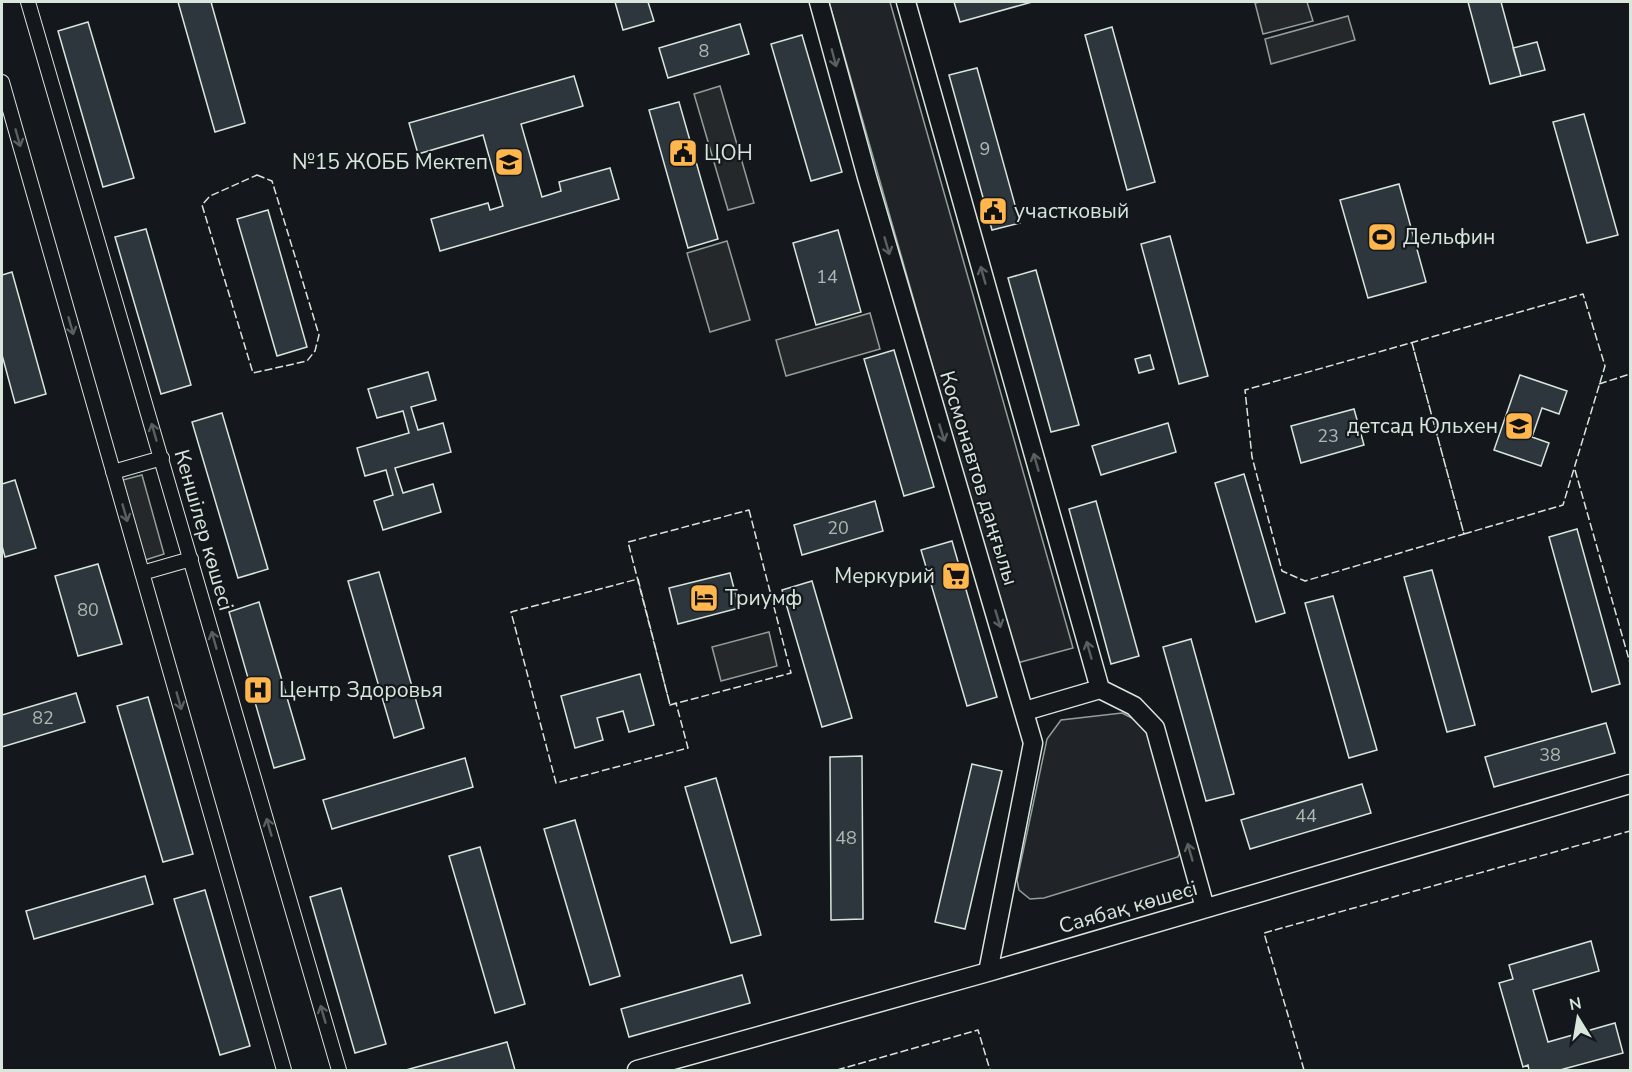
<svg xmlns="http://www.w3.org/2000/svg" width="1632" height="1072" viewBox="0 0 1632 1072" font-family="'Nunito Sans',sans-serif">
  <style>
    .green { fill: #202428; stroke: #939e99; stroke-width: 1.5 }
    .parking { fill: #24282b; stroke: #939e99; stroke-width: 1.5 }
    .building { fill: #2c363c; stroke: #d8e6dc; stroke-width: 1.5 }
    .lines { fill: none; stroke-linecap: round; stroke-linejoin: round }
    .minor-casing { stroke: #d8e6dc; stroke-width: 16 }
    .tertiary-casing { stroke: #d8e6dc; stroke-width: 21 }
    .minor { stroke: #14181c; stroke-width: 14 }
    .tertiary { stroke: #14181c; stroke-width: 18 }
    .fence { stroke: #d8e6dc; stroke-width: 1.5; stroke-dasharray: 8 3; stroke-linecap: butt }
    .oneway { stroke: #59605f }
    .labels { text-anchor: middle; stroke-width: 4.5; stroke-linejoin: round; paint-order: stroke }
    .number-label { font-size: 18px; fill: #adbab4 }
    .poi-label { font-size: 21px; fill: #d8e6dc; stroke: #14181c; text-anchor: start }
    .street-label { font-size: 21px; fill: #d8e6dc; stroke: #14181c }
  </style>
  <rect width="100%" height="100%" fill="#14181c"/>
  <!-- green -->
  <path class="green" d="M829,2H890L1073,648L1017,663Z
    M1122,713L1140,722L1149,736L1183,844L1178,857L1044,898L1030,899L1019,890L1017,880L1047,739L1061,720Z"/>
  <!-- parking -->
  <path class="parking" d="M1260,2H1307L1313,21L1263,34L1255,3Z
    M1348,16L1355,40L1271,64L1265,39Z
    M720,86L754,203L728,210L694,94Z
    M727,241L750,320L710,332L687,253Z
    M870,313L880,349L786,376L776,340Z
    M142,475L164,554L142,561L119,481Z
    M769,632L777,666L721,681L712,647Z"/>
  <!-- building -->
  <path class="building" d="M178,2H211L245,123L215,132Z
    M615,2H648L654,21L623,30Z
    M954,2H1032L960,22Z
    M1468,2H1501L1521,76L1490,84Z
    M88,22L134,178L103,187L58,31Z
    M740,24L749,54L668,78L659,48Z
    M1112,27L1155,182L1127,190L1085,35Z
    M802,35L842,172L811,181L771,44Z
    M1537,42L1545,70L1521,76L1513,48Z
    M977,68L1020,223L992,230L949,75Z
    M574,76L583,106L521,124L542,197L561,191L559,182L610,168L619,199L440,251L431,219L488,203L490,210L503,206L483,135L418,154L409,123Z
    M679,102L718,239L688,248L649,110Z
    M1584,114L1618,235L1587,243L1553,122Z
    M1399,184L1426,282L1368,298L1340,200Z
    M268,210L307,347L277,356L237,219Z
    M146,229L191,385L161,394L115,237Z
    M838,230L861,312L816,325L793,243Z
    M1170,236L1208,376L1179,384L1141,244Z
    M1036,270L1079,425L1051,432L1008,278Z
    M12,272L46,394L15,403L2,355V275Z
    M894,350L934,487L904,496L864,359Z
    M1150,355L1154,369L1139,373L1135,359Z
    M428,372L436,400L411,407L418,430L443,423L451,452L395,468L403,493L433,484L441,512L383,530L374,501L393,495L386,470L365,476L357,448L409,433L403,411L377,418L368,389Z
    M1520,375L1567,391L1559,414L1542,408L1532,437L1549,443L1541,466L1494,450Z
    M1354,409L1364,445L1301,463L1291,426Z
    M222,413L268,569L238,578L192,422Z
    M1168,423L1176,452L1101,475L1092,446Z
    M1244,474L1285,613L1256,622L1215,483Z
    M15,480L36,548L5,557L2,546V484Z
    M875,501L883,531L802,555L794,525Z
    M1096,501L1139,656L1111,664L1069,509Z
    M1577,529L1620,684L1592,692L1549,537Z
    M952,541L997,697L967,706L921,550Z
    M98,564L122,644L78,656L55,576Z
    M1432,570L1475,725L1447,732L1404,577Z
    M379,572L424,728L394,738L348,581Z
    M730,573L739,608L678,624L669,588Z
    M812,581L852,718L822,727L782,590Z
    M1333,596L1377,750L1349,758L1305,603Z
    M259,602L305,759L274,768L229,612Z
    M1191,639L1234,794L1206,801L1163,647Z
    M640,674L654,725L629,732L623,711L597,718L603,740L575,748L561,696Z
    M76,693L85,722L2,747V715Z
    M148,697L193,854L163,862L117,706Z
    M1606,723L1615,753L1494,787L1485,757Z
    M862,756L863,919L831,920L830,757Z
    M465,758L473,787L332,829L323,800Z
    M972,764L1002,771L965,929L935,922Z
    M716,778L761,935L731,943L685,787Z
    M1362,784L1371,813L1250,849L1241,820Z
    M575,820L620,976L590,985L544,829Z
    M480,847L525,1004L495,1013L449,856Z
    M145,876L153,904L34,939L26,911Z
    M341,888L386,1044L355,1053L310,897Z
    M205,890L250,1046L220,1055L174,899Z
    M1591,941L1599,971L1533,990L1548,1042L1615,1023L1623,1053L1560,1070H1529L1528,1065L1523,1067L1499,983L1513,979L1509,965Z
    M742,975L750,1003L629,1037L621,1009Z
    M507,1042L515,1070H406Z"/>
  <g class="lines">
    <!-- minor casing -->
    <g class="minor-casing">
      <path id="minor" d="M28,2L339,1070
        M2,82L284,1070
        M113,472L162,458
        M142,573L191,559"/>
    </g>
    <!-- tertiary casing -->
    <g class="tertiary-casing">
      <path id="tertiary" d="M819,2L867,177L1033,743L988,972
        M906,2L1100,689L1134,706L1155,728L1205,908
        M1025,711L1100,689
        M637,1070L988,972L1630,784"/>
    </g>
    <!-- minor -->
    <use href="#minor" class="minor"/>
    <!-- tertiary -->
    <use href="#tertiary" class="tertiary"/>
    <!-- fence -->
    <path class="fence" d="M257,175L272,181L319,335L315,351L307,361L253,373L202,205L210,196Z
      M1412,343L1464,534L1563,505L1605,366L1583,294L1245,390L1252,457L1282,571L1305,581L1464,534L1412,343
      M1599,384L1630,374
      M1575,470L1630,663
      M749,510L791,673L670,705L628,542Z
      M638,579L670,705L676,703L688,748L556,783L511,612Z
      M837,1070L978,1030L990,1070
      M1304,1070L1264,933L1630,831"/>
  </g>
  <!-- one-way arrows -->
  <defs><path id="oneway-shaft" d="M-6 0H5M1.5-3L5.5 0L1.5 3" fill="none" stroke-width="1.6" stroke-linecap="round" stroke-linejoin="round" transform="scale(1.5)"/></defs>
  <g class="oneway">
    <use href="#oneway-shaft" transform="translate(834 58) rotate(75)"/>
    <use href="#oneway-shaft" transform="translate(18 138) rotate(74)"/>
    <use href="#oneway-shaft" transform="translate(887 246) rotate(74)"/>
    <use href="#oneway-shaft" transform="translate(983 275) rotate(-106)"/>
    <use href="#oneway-shaft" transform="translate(71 326) rotate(74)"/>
    <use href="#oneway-shaft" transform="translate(154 432) rotate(-106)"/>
    <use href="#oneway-shaft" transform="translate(942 433) rotate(73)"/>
    <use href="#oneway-shaft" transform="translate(1036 462) rotate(-106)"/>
    <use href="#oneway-shaft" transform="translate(125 513) rotate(74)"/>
    <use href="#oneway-shaft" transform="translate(998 619) rotate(73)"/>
    <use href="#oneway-shaft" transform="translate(214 640) rotate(-106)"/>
    <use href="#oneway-shaft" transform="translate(1089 650) rotate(-106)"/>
    <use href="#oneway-shaft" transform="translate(179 701) rotate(74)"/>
    <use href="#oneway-shaft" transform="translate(269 827) rotate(-106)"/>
    <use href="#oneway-shaft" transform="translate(1190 852) rotate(-106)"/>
    <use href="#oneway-shaft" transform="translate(323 1014) rotate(-106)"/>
  </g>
  <!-- icons -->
  <defs>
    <g id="civic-square" transform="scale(1.5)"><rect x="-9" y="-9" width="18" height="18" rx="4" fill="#ffb74d" stroke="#14181c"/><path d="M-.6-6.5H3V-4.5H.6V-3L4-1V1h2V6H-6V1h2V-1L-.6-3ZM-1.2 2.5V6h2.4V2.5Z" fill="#111"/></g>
    <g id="school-square" transform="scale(1.5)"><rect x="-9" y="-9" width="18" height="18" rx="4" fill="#ffb74d" stroke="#14181c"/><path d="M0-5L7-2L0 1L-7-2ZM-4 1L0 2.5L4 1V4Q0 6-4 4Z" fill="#111"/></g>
    <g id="stadium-square" transform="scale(1.5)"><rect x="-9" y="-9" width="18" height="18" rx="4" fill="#ffb74d" stroke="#14181c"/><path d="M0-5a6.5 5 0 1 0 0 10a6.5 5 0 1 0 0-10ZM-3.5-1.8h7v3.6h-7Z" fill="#111"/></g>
    <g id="supermarket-square" transform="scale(1.5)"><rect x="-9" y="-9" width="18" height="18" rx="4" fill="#ffb74d" stroke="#14181c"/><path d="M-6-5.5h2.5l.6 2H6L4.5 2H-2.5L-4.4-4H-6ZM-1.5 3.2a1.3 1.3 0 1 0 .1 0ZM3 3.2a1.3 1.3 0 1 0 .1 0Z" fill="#111"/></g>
    <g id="hotel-square" transform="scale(1.5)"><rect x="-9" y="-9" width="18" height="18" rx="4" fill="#ffb74d" stroke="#14181c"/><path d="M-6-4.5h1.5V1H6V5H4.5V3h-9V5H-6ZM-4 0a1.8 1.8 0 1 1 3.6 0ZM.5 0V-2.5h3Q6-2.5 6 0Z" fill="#111"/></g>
    <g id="hospital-square" transform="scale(1.5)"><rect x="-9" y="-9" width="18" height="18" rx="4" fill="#ffb74d" stroke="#14181c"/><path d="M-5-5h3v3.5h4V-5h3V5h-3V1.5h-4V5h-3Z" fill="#111"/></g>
  </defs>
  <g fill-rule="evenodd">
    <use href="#civic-square" x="683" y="153"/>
    <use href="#school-square" x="509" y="162"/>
    <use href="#civic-square" x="993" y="211"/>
    <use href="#stadium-square" x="1382" y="237"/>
    <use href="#school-square" x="1519" y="426"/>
    <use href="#supermarket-square" x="956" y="576"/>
    <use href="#hotel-square" x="704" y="598"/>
    <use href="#hospital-square" x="258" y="690"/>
  </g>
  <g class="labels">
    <!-- number labels -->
    <g class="number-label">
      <text x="704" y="57">8</text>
      <text x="985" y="155">9</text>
      <text x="827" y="283">14</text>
      <text x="1328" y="442">23</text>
      <text x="838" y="534">20</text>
      <text x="88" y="616">80</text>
      <text x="43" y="724">82</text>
      <text x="1550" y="761">38</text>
      <text x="1306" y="822">44</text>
      <text x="846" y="844">48</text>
    </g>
    <!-- poi labels -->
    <g class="poi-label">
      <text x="704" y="160">ЦОН</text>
      <text x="488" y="169" text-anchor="end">№15 ЖОББ Мектеп</text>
      <text x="1014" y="218">участковый</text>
      <text x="1403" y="244">Дельфин</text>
      <text x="1498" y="433" text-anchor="end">детсад Юльхен</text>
      <text x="935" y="583" text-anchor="end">Меркурий</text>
      <text x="725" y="605">Триумф</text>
      <text x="279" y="697">Центр Здоровья</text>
    </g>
    <!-- street labels -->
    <g class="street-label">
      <text transform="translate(979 478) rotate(73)" y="7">Космонавтов даңғылы</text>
      <text transform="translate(204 530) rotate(74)" y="7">Кеншілер көшесі</text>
      <text transform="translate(1128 907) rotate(-16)" y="7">Саябақ көшесі</text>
    </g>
  </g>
  <!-- border -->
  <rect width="1632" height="1072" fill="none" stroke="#d8e6dc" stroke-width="6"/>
  <!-- north arrow -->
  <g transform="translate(1578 1018) rotate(349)" stroke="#14181c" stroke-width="4.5" paint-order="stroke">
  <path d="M0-4.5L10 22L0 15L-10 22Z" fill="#d8e6dc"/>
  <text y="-9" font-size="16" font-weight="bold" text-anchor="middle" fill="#d8e6dc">N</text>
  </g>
</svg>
